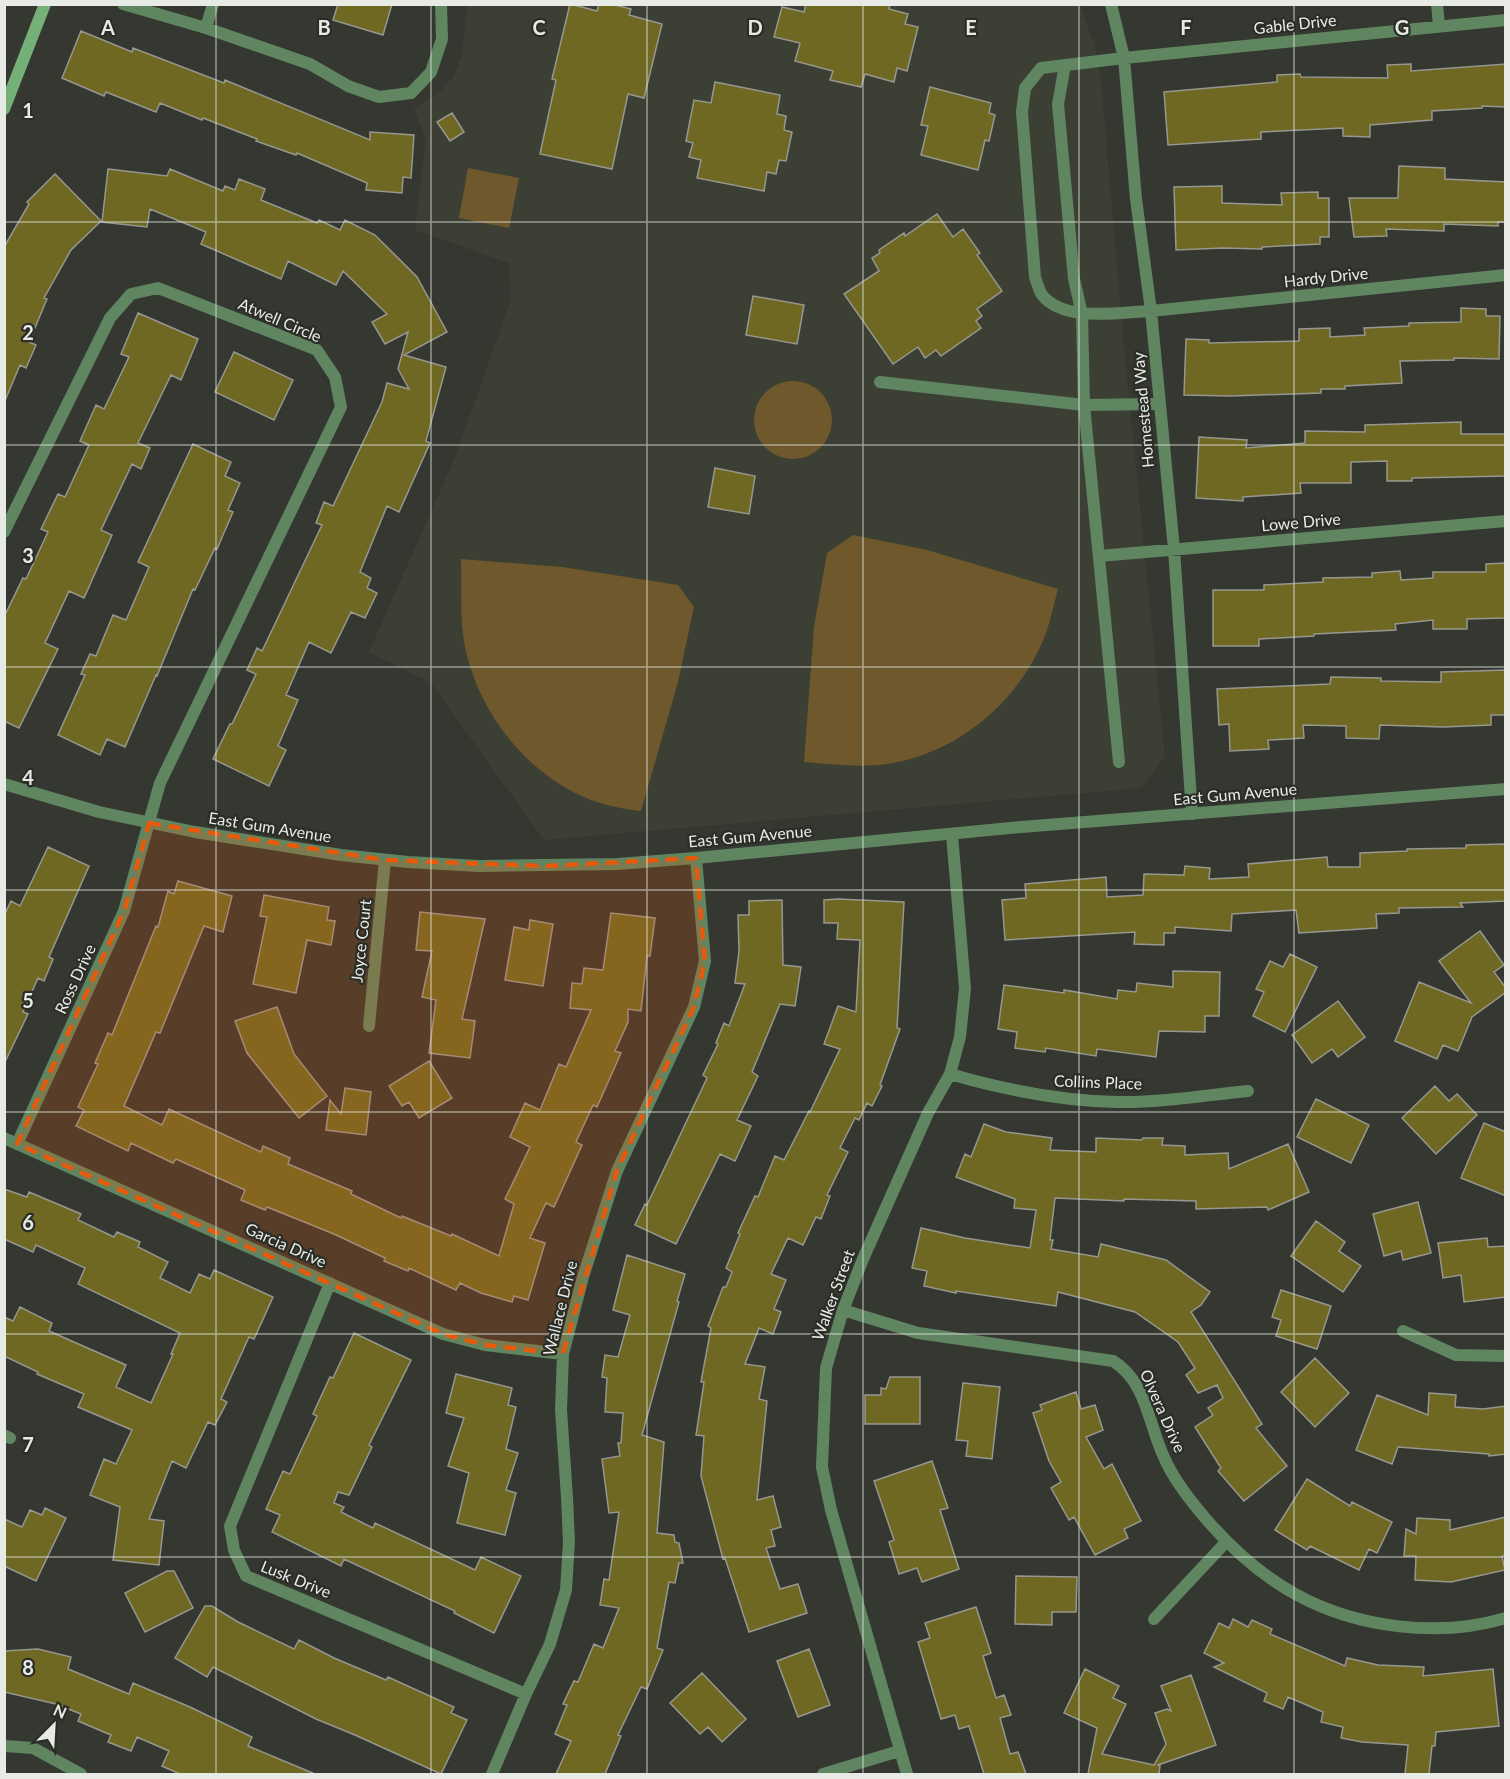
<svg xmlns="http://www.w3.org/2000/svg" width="1510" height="1779" viewBox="0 0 1510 1779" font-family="Lato,sans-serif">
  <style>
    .built { fill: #3c4034 }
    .green { fill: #6f592c }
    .building { fill: #6e6823; stroke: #97978f; stroke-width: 1.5 }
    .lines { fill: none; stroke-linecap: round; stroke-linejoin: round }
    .service { stroke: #608561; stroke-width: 12 }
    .minor { stroke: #608561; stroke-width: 12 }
    .tertiary { stroke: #608561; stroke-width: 12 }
    .secondary { stroke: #75b078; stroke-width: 12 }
    .marked { fill: #e8590c; fill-opacity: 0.2; stroke: #e8590c; stroke-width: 4.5; stroke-dasharray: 12 8; stroke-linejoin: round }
    .grid { fill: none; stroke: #e8eae6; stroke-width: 1.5; stroke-opacity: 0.55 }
    .labels { text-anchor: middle; stroke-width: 4.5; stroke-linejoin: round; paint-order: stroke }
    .street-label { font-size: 16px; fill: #e8eae6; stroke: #2b2d27 }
    .grid-label { font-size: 20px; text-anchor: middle; font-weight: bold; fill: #e8eae6; stroke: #2b2d27; stroke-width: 4.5; stroke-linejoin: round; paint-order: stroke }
  </style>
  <rect width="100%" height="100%" fill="#353731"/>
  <!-- built -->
  <path class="built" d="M467,5H1080L1095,46L1101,81L1123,336L1165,757L1141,788L544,840L431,683L369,652L456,455L511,299L509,263L415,230L426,139L414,109L440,92L454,76L462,55Z"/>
  <!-- green -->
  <path class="green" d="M468,168L519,178L509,228L459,218Z
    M754 420a39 39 0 1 1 78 0a39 39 0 1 1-78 0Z
    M853,535L927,550L1058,589C1054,603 1051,619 1046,633C1020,701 959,753 887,764C859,768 832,764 804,762L814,627L827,553Z
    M461,559L562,567L678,585L694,607L678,682L641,811C624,809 607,806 591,800C529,776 480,715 466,651C459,621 462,589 461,559Z"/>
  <!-- building -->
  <path class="building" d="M338,4H392L383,35L333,20Z
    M570,4L597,11L599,4H611L631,9L629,15L662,24L644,98L628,94L612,169L540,154L556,80L552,79Z
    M806,4H890L889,9L908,14L905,24L918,27L907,71L897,68L894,82L865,74L861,87L830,80L833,71L795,61L800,43L774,37L782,7L804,12Z
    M81,31L132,52L133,48L224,83L225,80L370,140V132L414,135L411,178L403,177L402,193L366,190L367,183L297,153L296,155L256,141L257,139L203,118L202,120L160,103L156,112L106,92L104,96L62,78Z
    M1411,64V71L1506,64V107L1482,106V108L1432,111V120L1370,125V137L1343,136V128L1261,132V139L1168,145L1164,92L1277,82V75L1300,74L1301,77L1388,78L1387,65Z
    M715,82L780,95L777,114L786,116L784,130L792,132L786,161L779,160L776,174L767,172L764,191L697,178L701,160L689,157L693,143L686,141L694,100L711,103Z
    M930,87L991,103L989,113L995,115L989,141L985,140L978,170L921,155L928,126L921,125Z
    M452,113L464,132L450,141L437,122Z
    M1399,166L1445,168V179L1506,182V222H1498V226L1444,224V231L1386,229L1387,236L1354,237L1349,198H1398Z
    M108,169L167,176L170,169L223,191L225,186L235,190L239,179L265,189L261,200L317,223L319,220L340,230L345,220L375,235L417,277L447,332L404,355L446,367L426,441L430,443L399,512L387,506L360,572L371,578L367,588L377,593L365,618L351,612L331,653L309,642L286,695L298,700L278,746L286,750L269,786L213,759L230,724H232L256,674L247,670L257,648L262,651L322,525L316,523L324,502L333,506L382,402L387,383L409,389L398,369L408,332L385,344L372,322L387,314L343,271L336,285L288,261L281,279L201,244L206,232L150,209L147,227L102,222Z
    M55,174L101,221L71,250L44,298L47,299L29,342L36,345L26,368L20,365L4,403V247L29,204L27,202Z
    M1222,186V203L1282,205L1281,193L1318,192V198H1329V237H1320V244L1262,247V249L1223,248L1176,250L1174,187Z
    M937,214L953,237L963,229L980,253L977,255L1002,291L977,309L982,316L976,321L981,328L941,356L936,350L925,358L918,347L893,364L844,294L879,271L872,258L880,253L879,250L904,233L905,236Z
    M753,296L804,305L797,344L746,335Z
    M1461,308L1486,309V316H1500L1499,359L1454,358V360L1400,361L1402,383L1345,386V389H1321V393L1230,396L1184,395L1186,339L1209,340V343L1299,341V329L1330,328V337L1365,335L1364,328L1409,326V323L1461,322Z
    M138,313L198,339L181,380L171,375L138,443L150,448L141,469L132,464L101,530L112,535L84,598L69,591L45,643L58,649L19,728L4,721V617L23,578L26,579L48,532L41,529L58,494L65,497L89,445L80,441L96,405L104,409L129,357L121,354Z
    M234,352L293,380L274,420L215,392Z
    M1461,422V434H1506V476L1412,478V481H1387V461L1351,462V483H1300L1301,493L1243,497V501L1196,498L1199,437L1247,440L1246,448L1305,443V431L1365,432V425Z
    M193,444L231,462L225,476L240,483L228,510L233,512L217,549L215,548L195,590L193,589L157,676L156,675L125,747L107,739L100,755L58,735L85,675L81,674L90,654L96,656L113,615L126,620L149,567L138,562Z
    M715,468L755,476L749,514L708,507Z
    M1506,563V618L1467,619V629H1433V620L1395,624L1396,630L1314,634V636L1259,639V646H1213V590H1264V585L1323,582V578L1372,577V573L1400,571L1401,580L1433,578V572H1486V564Z
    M1506,670V715H1491V725L1443,727L1380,725L1379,739L1346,738V726L1303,725L1304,738L1268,740L1269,749L1230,751L1229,724L1219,725L1217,689L1330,684L1331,677L1381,678V681L1441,682V672Z
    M1506,844V901L1460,903L1463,907L1399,908V913L1376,914L1377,928L1299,933L1296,910L1232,914L1231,931L1175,927V933H1164V945L1134,944L1135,932L1005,940L1002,900L1026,898L1025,884L1106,877L1107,897L1143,895L1144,874L1184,875L1185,866L1210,868L1209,879L1249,877L1248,864L1327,857L1328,867H1360V853L1407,851V849L1466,848V845Z
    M48,847L89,866L49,957L53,959L44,981L38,978L23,1012L28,1014L4,1064V916L11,901L20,906Z
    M178,881L232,896L223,932L204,926L160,1033L156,1032L124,1106L162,1125L169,1109L261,1152L263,1146L290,1158L288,1164L352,1191L351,1194L401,1218L402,1216L451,1236L452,1234L499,1256L514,1204L505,1199L530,1147L510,1137L525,1103L540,1110L559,1064L566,1067L591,1010L570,1008L572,983L582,984L584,968L603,970L611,913L655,918L650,956H647L641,1011L628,1009V1022L615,1051L621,1053L597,1107L593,1105L576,1142L582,1145L554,1207L546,1203L530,1238L545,1243L528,1300L514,1296L512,1302L481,1293L460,1283L456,1290L409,1268L408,1271L384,1261L385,1258L334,1234L267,1207L265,1210L241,1200L245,1190L176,1159L173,1163L131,1143L128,1151L76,1126L84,1110L78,1107L98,1064L95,1063L108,1033L112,1035L156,926L158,927L168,891L174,894Z
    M264,895L329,907L327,920L335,921L331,945L307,940L296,993L253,984L267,917L260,916Z
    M838,899L904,902L897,1028L900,1029L880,1085L882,1086L872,1106L867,1103L859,1120L855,1118L840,1148L848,1152L827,1195L830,1196L821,1219L816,1217L803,1245L788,1238L771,1274L786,1280L774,1309L781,1312L773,1334L759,1328L745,1364L765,1367L759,1399L767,1401L757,1500L773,1496L781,1527L771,1530L775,1546L766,1548L780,1589L798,1584L807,1613L749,1632L725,1558L723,1559L701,1476L704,1436L696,1435L704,1382H701L711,1328L708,1326L723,1287H726L732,1272L726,1268L740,1234L738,1233L755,1196L758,1197L775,1156L784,1160L809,1111L810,1112L840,1049L824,1044L838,1006L856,1012L860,940L837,939L838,923H824V900Z
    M782,900L783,965L801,967L795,1006L780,1004L752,1072L758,1076L737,1120L751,1126L735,1161L720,1154L676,1244L635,1225L645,1204L647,1205L707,1078L703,1075L718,1044L716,1043L724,1023L729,1026L745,984L735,983L739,951L738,915H749V901Z
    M420,912L485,919L462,1019L475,1021L470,1058L429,1053L436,1000L422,997L432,951L416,950Z
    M530,920L553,924L543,986L505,980L514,927L529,930Z
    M1480,931L1504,965L1494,972L1506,988V992L1472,1017L1458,1051L1443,1045L1437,1059L1395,1041L1419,982L1471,1003L1439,961Z
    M1290,954L1317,967L1285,1032L1253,1016L1264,992L1256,989L1270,961L1283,967Z
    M1173,971L1220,972L1219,1016H1205V1032L1159,1031L1156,1057L1097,1049L1096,1056L1046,1048L1045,1052L1015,1048L1017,1032L998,1029L1004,985L1064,993V990L1117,999L1118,990L1136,992L1137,983L1173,987Z
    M1338,1001L1365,1037L1338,1057L1332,1049L1312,1063L1292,1035Z
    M277,1007L294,1054L327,1096L299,1118L247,1053L235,1021Z
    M429,1061L452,1098L419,1118L409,1102L402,1106L389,1086Z
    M1435,1086L1449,1101L1457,1094L1477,1115L1436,1154L1402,1118Z
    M345,1088L371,1092L366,1135L326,1130L330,1100L341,1114Z
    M1316,1099L1369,1125L1351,1163L1297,1137Z
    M1484,1123L1506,1132V1196L1461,1178Z
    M984,1124L1006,1132L1052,1138L1050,1150L1096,1152V1138L1142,1140L1143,1138H1163L1162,1145L1185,1146V1155L1228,1153L1229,1169L1288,1144L1309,1192L1268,1210L1267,1207L1196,1209V1201L1124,1199V1201L1055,1198L1050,1240H1053L1051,1249L1098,1257L1101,1244L1166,1260L1210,1292L1201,1305L1191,1312L1262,1424L1256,1428L1287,1466L1244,1501L1218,1471L1221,1468L1195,1427L1213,1415L1208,1408L1223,1398L1217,1385L1198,1393L1186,1375L1195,1368L1178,1342L1135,1312L1058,1292L1056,1306L956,1291V1293L924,1286L927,1271L912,1268L921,1228L965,1238L1030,1248L1036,1210L1014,1208L1015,1199L956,1177L965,1154L971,1157Z
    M4,1189L27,1197L29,1192L81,1214L78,1220L114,1237L117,1232L140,1242L138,1247L168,1262L160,1278L190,1293L199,1274L210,1279L214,1270L273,1297L254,1339L249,1337L221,1399L227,1402L215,1425L208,1422L186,1468L172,1461L149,1519L164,1521L159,1565L113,1560L120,1507L90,1495L104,1459L116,1464L132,1430L78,1407L84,1394L37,1374L38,1372L4,1356V1317L13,1321L20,1307L52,1323L49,1331L126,1365L116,1387L151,1403L173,1354H171L180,1333L78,1284L85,1268L36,1245L33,1252L4,1239Z
    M1418,1202L1431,1253L1403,1260L1401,1251L1384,1256L1373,1214Z
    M1316,1221L1345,1242L1339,1251L1361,1266L1343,1292L1291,1256Z
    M1487,1238L1488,1247L1506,1246V1297L1464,1302L1461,1275L1443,1278L1438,1243Z
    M627,1255L685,1274L677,1301L679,1302L642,1435L664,1442L657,1533L674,1535L675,1542L679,1543L683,1563H679L675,1583L669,1582L657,1648L663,1650L647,1689L641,1687L618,1735L621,1736L605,1774H556L571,1741L555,1734L567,1705L563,1704L574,1681L578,1682L594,1644L603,1648L619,1608L600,1605L604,1579L609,1580L619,1512L609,1513L602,1459L620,1456L618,1443H621L623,1413L605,1412L607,1378L602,1377L605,1355L618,1357L630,1315L613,1310Z
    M1281,1290L1331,1306L1317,1349L1276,1336L1281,1320L1272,1317Z
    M354,1333L411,1360L369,1445L372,1447L349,1495L338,1492L334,1503L344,1507L341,1512L373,1528L375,1523L475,1570L481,1557L521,1576L494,1633L454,1613L455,1611L344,1559L341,1566L272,1532L280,1515L266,1509L283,1471L290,1474L317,1416L313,1414L330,1377L333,1378Z
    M1315,1358L1349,1393L1315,1427L1281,1392Z
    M456,1374L512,1388L508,1405L516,1407L506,1449L518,1453L506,1490L516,1493L505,1535L457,1523L469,1473L448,1466L464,1418L446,1413Z
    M890,1377H920V1424H865V1395H881V1388L886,1389Z
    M963,1383L1000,1387L992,1459L966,1456L968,1441L956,1440Z
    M1076,1392L1081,1409L1095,1405L1103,1430L1086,1437L1104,1469L1112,1464L1141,1521L1124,1529L1128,1538L1095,1555L1074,1517L1069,1520L1051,1488L1061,1482L1049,1461L1033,1413L1042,1410L1040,1405Z
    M1429,1393L1456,1395L1455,1407L1483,1409L1506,1406V1454L1489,1456V1454L1398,1447L1392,1464L1356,1450L1377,1395L1428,1415Z
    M932,1461L948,1508L940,1510L959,1569L922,1582L917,1568L899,1574L889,1542L894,1540L874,1481Z
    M1307,1479L1350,1506L1352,1502L1392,1522L1377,1553L1369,1549L1359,1570L1310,1546L1307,1550L1275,1530Z
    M45,1508L66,1518L36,1581L4,1566V1519L22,1527L30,1510L42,1515Z
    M1506,1517V1555L1502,1556L1505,1570L1451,1582L1415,1580L1416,1556H1404L1406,1529L1416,1534L1417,1518L1450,1520V1530Z
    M167,1571H174L193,1608L145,1632L125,1593Z
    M1016,1576L1077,1577L1076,1612H1052V1625L1015,1624Z
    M205,1606H212L238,1622L294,1649L299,1640L334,1658L386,1680L388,1677L454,1707L451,1713L467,1720L441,1774L355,1735L316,1719L213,1667L207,1677L175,1658Z
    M976,1607L991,1653L983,1656L996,1698L1004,1695L1011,1715L1000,1718L1010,1754L1018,1752L1026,1774H984L969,1726L959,1729L955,1715L941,1719L918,1642L930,1638L925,1623Z
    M1233,1619L1248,1627L1252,1620L1272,1629L1270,1634L1345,1666L1347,1658L1378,1665L1424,1667L1423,1676L1493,1669L1499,1726L1436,1732L1435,1746H1432L1429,1774H1405L1408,1745L1362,1742L1341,1738L1343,1727L1321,1722L1323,1712L1288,1697L1283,1709L1264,1701L1267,1693L1214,1667L1224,1663L1204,1653L1219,1623L1229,1628Z
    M38,1649L71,1657L68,1669L129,1694L133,1683L190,1707L252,1737L248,1746L315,1774H180L162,1766L169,1751L137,1737L131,1751L108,1742L111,1735L78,1721L81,1714L56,1704L4,1692V1651Z
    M809,1649L830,1705L798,1717L777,1661Z
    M1085,1669L1119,1686L1113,1698L1126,1704L1102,1754L1154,1765L1166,1744L1155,1713L1167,1709L1171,1711L1161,1686L1191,1675L1216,1745L1158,1765L1160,1766L1159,1774H1088L1097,1728L1064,1713Z
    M702,1673L746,1719L722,1742L708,1727L700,1734L670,1703Z"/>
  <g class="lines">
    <!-- service -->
    <path class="service" d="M1124,58L1041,68L1025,88L1022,112L1035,277C1037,283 1039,290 1042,295C1065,323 1119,312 1151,311
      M1065,65L1058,104L1074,279L1082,314L1084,405L1159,404
      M880,382L1084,405L1119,762"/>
    <!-- minor -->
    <path class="minor" d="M123,4L206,28L310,64L348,86L379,97L411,93L431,72L442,39L441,4
      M1111,4L1124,58L1136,199L1151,311L1174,549L1192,814
      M1437,4L1439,26
      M206,28L213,4
      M1124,58L1506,20
      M1151,311L1506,275
      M4,532L110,318L131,294L158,288L317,350L335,377L341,407L160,783L124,911L17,1144
      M1099,556L1506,521
      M369,1026L385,860
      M950,1074C1005,1090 1061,1101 1118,1102C1161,1103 1205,1095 1248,1091
      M4,1138L443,1334L485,1345L563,1354
      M330,1283L230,1526L234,1550L246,1576L526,1694
      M843,1310L918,1333L1113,1361C1146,1381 1148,1422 1163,1455C1173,1479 1190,1500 1206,1519C1232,1549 1262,1576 1297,1595C1358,1628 1439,1638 1506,1618
      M1403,1331L1456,1355L1506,1356
      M4,1435L10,1438
      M1154,1619L1226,1542
      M4,1746L33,1748L81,1774
      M492,1774L526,1694L550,1644L566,1590L569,1542L567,1498L561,1410L563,1354L583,1277L617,1171L694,1007L705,961L696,858
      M823,1774L899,1751
      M907,1774L831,1510L822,1467L826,1368L843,1310L863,1259L928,1113L950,1074L960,1037L965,988L952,835"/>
    <!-- tertiary -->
    <path class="tertiary" d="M4,784L99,812L195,832L341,855L408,862L479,866L617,864L696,858L1021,827L1506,789"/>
    <!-- secondary -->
    <path class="secondary" d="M4,109L45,4"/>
  </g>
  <!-- marked area -->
  <path class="marked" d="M149,823L385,860L545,866L696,858L705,961L694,1007L617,1171L563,1354L485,1345L443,1334L17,1144L124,911Z"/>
  <!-- grid -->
  <path class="grid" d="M216,4V1774M431,4V1774M647,4V1774M863,4V1774M1079,4V1774M1294,4V1774M4,222H1506M4,445H1506M4,667H1506M4,890H1506M4,1112H1506M4,1334H1506M4,1557H1506"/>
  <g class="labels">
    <!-- street labels -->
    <g class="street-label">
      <text transform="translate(1295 24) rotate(-6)" y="6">Gable Drive</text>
      <text transform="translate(1326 277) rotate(-6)" y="6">Hardy Drive</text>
      <text transform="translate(280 320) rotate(23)" y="6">Atwell Circle</text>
      <text transform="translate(1143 410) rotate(-95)" y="6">Homestead Way</text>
      <text transform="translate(1301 522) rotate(-5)" y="6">Lowe Drive</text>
      <text transform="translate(1235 794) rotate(-5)" y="6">East Gum Avenue</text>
      <text transform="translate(270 827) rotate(9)" y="6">East Gum Avenue</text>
      <text transform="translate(750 836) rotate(-5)" y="6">East Gum Avenue</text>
      <text transform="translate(361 941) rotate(-84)" y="6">Joyce Court</text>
      <text transform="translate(75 979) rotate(-65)" y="6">Ross Drive</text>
      <text transform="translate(1098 1082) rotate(2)" y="6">Collins Place</text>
      <text transform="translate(286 1245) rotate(24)" y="6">Garcia Drive</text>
      <text transform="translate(833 1295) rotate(-70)" y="6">Walker Street</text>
      <text transform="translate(560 1308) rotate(-76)" y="6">Wallace Drive</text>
      <text transform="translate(1163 1411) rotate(66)" y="6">Olvera Drive</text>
      <text transform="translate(296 1579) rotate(22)" y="6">Lusk Drive</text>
    </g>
  </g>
  <g class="grid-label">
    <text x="108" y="35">A</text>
    <text x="324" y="35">B</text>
    <text x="539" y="35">C</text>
    <text x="755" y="35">D</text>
    <text x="971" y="35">E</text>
    <text x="1186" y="35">F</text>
    <text x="1402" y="35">G</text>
    <text x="28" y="118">1</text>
    <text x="28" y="340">2</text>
    <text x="28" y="563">3</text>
    <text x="28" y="785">4</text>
    <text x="28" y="1008">5</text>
    <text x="28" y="1230">6</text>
    <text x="28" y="1452">7</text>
    <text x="28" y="1675">8</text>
  </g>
  <!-- border -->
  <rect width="1510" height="1779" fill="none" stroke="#e8eae6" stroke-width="12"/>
  <!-- north arrow -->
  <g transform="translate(54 1725) rotate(24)" stroke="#2b2d27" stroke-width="4.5" paint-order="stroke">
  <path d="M0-4.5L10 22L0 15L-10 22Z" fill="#e8eae6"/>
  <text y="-9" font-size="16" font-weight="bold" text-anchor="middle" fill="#e8eae6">N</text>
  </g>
</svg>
